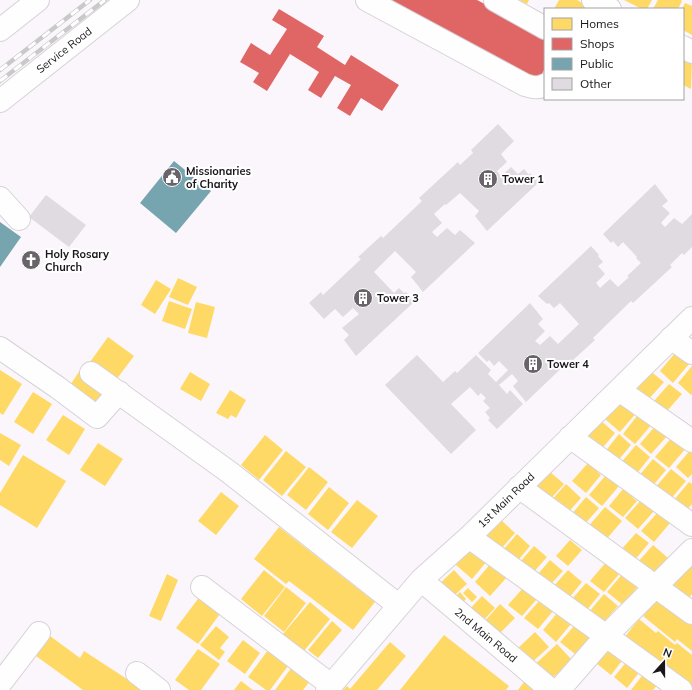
<svg xmlns="http://www.w3.org/2000/svg" width="692" height="690" viewBox="0 0 692 690" font-family="Mulish,sans-serif">
  <style>
    .homes { fill: #ffd966 }
    .shops { fill: #e06666 }
    .public { fill: #76a5af }
    .building { fill: #dfdbe0 }
    .lines { fill: none; stroke-linecap: round; stroke-linejoin: round }
    .minor-casing { stroke: #d6d2d6; stroke-width: 24 }
    .major-casing { stroke: #d6d2d6; stroke-width: 24 }
    .highway-casing { stroke: #d6d2d6; stroke-width: 24 }
    .minor { stroke: #fefefe; stroke-width: 22 }
    .major { stroke: #fefefe; stroke-width: 22 }
    .highway { stroke: #fefefe; stroke-width: 22 }
    .rail-casing { stroke: #cac9ca; stroke-width: 4.5 }
    .rail { stroke: #fff; stroke-width: 3; stroke-dasharray: 9; stroke-linecap: butt }
    .labels { text-anchor: middle; stroke-width: 4; stroke-linejoin: round; paint-order: stroke }
    .street-label { font-size: 11px; fill: #1a161a; stroke: #fff }
    .poi-label { font-size: 11px; font-weight: bold; fill: #1a161a; stroke: #fff; text-anchor: start }
  </style>
  <rect width="100%" height="100%" fill="#fbf6fb"/>
  <!-- homes -->
  <path class="homes" d="M519,0H529L527,4Z
    M559,0H577L586,5L584,9H554Z
    M624,0H652L647,9H642Z
    M658,0H681L682,1L678,9H653Z
    M685,3L692,6V35L683,30L682,9Z
    M683,57L692,58L691,89L683,85Z
    M178,278L197,287L188,305L169,297Z
    M156,280L171,289L155,314L141,305Z
    M169,301L192,309L185,329L162,321Z
    M196,302L215,307L207,338L188,333Z
    M108,337L134,356L116,380L90,362Z
    M675,353L689,364L673,383L660,371Z
    M692,366V394L691,395L678,383Z
    M0,370L22,384L3,415L0,413Z
    M80,370L109,389L95,410L67,390Z
    M649,370L664,382L647,401L633,389Z
    M190,372L210,384L201,401L180,389Z
    M669,384L682,394L666,412L654,401Z
    M230,390L246,400L236,418L231,415L228,419L216,413Z
    M33,392L52,404L33,434L14,422Z
    M622,399L637,412L620,432L605,419Z
    M640,412L653,423L635,444L623,434Z
    M63,415L85,429L69,455L46,440Z
    M600,420L615,433L599,452L584,439Z
    M656,425L668,435L651,454L640,444Z
    M0,433L21,445L9,466L0,460Z
    M619,434L631,445L616,463L604,453Z
    M265,435L283,450L259,480L241,465Z
    M673,436L687,447L669,468L655,457Z
    M98,443L123,459L105,486L80,470Z
    M636,445L650,457L634,477L619,465Z
    M692,448V474L688,478L676,467Z
    M286,451L306,467L282,496L263,480Z
    M23,455L66,481L37,528L0,505V493Z
    M653,459L666,470L651,488L638,477Z
    M588,463L601,475L586,493L572,481Z
    M309,467L328,482L306,510L287,495Z
    M671,469L686,481L670,500L655,488Z
    M549,471L564,484L546,504L531,491Z
    M606,475L619,486L602,506L589,495Z
    M689,482L692,484V504L686,511L673,501Z
    M566,484L581,498L564,517L549,503Z
    M329,487L349,503L328,530L308,514Z
    M623,489L637,501L623,517L609,506Z
    M221,492L239,506L216,535L198,521Z
    M586,497L599,508L584,525L571,515Z
    M642,499L655,510L638,529L625,518Z
    M357,500L378,516L352,548L331,532Z
    M605,507L622,521L604,542L587,528Z
    M658,512L670,523L654,542L641,531Z
    M500,519L515,533L500,550L485,537Z
    M279,527L375,602L353,630L289,581L286,584L254,559Z
    M636,533L649,543L633,562L620,551Z
    M517,534L530,546L516,563L502,551Z
    M570,540L582,550L568,566L556,556Z
    M653,545L668,558L652,576L637,563Z
    M534,546L547,557L532,574L519,563Z
    M472,547L488,560L472,579L456,565Z
    M550,560L563,571L550,585L538,574Z
    M607,561L620,573L604,592L590,581Z
    M492,562L508,576L490,596L475,582Z
    M690,565L692,567V594L688,599L672,586Z
    M264,570L285,587L262,616L241,599Z
    M454,570L467,584L448,601L436,587Z
    M568,570L582,582L568,599L553,587Z
    M624,572L639,585L623,605L607,592Z
    M167,574L178,580L161,621L149,616Z
    M586,583L600,594L586,611L572,599Z
    M286,587L306,603L284,632L264,616Z
    M468,588L477,597L472,602L463,593Z
    M523,588L537,599L522,616L508,605Z
    M460,592L466,599L461,604L455,597Z
    M604,594L618,606L602,624L588,613Z
    M201,595L222,611L198,644L176,628Z
    M482,596L495,608L479,625L466,613Z
    M659,597L692,619V651L677,639L675,642L643,616Z
    M540,600L553,611L538,629L524,618Z
    M310,602L330,619L304,651L283,634Z
    M500,604L515,618L498,635L484,622Z
    M558,612L571,624L556,642L543,630Z
    M639,619L656,633L658,631L675,645L677,643L692,655V689L661,663L624,638Z
    M332,621L342,630L318,658L308,650Z
    M575,625L589,638L575,654L560,642Z
    M216,626L229,637L220,648L225,652L219,660L200,645Z
    M535,632L549,647L529,665L516,650Z
    M444,635L509,686L506,690H400Z
    M50,636L80,658L84,651L130,681L153,690H83L36,656Z
    M243,640L260,653L245,674L227,661Z
    M390,642L406,656L377,690H343L347,686L350,689Z
    M557,644L572,660L546,684L531,668Z
    M271,646L291,662L270,690H266L248,677Z
    M610,646L624,658L611,675L596,663Z
    M198,649L220,664L201,690H189L175,680Z
    M628,660L641,670L627,688L614,677Z
    M295,663L314,676L303,690H275Z
    M645,672L659,683L653,690H631Z
    M241,681L253,690H234Z
    M524,682L534,690H518Z"/>
  <!-- shops -->
  <path class="shops" d="M381,0H477L545,35V68L538,82Z
    M279,9L324,36L317,47L345,65L351,55L399,85L382,111L361,98L350,116L337,108L351,85L335,76L321,98L308,90L319,72L290,54L267,91L253,82L259,73L240,62L251,43L270,55L287,29L272,20Z"/>
  <!-- public -->
  <path class="public" d="M174,161L211,191L176,233L140,203Z
    M0,222L21,237L0,267Z"/>
  <!-- building -->
  <path class="building" d="M498,124L514,141L501,154L507,162L497,171L501,176L511,167L518,174L524,169L529,175L530,173L539,182L487,231L475,216L479,211L460,193L446,205L445,204L434,214L442,223L432,232L437,237L447,228L455,235L460,230L475,243L423,292L411,277L416,272L395,251L374,272L394,293L399,288L404,293L406,292L415,301L356,356L344,340L349,335L342,328L359,314L353,308L343,317L335,309L324,319L309,303L321,292L323,295L361,259L358,257L381,236L383,238L422,201L419,198L458,162L460,165L473,153L471,150Z
    M655,184L668,201L662,206L670,213L661,223L665,227L674,218L682,224L692,214V247L684,255L682,253L670,265L672,267L633,303L631,301L593,338L595,340L572,361L571,359L526,402L513,386L518,381L512,374L499,385L507,394L510,390L523,404L497,429L488,420L490,418L485,412L490,408L483,401L486,398L481,393L478,396L470,387L451,404L476,430L451,454L385,385L417,355L443,382L455,371L457,373L476,355L491,370L488,374L496,382L508,370L499,361L494,366L489,360L487,362L478,353L530,303L543,319L538,324L545,331L535,341L540,345L550,336L558,344L579,324L560,303L554,308L549,303L547,304L538,296L591,246L599,255L598,256L603,262L598,266L605,274L596,283L600,288L610,279L618,287L629,277L627,276L641,263L636,258L637,257L623,242L618,247L613,241L611,243L603,234Z
    M46,195L86,225L69,247L29,217Z"/>
  <g class="lines">
    <!-- minor casing -->
    <g class="minor-casing">
      <path id="minor" d="M367,0L525,85C532,87 538,89 545,85
        M495,0L545,28
        M593,0L610,9
        M683,47L692,52
        M0,198L19,219
        M671,338L692,353
        M0,348L57,387L97,417L119,392
        M91,373L229,472L398,605
        M619,390L692,441
        M570,437L692,525
        M519,487L692,613
        M469,537L681,690
        M421,580L551,690
        M202,587L331,685
        M137,673L159,690
        M0,684L39,633
        M327,690L421,580L469,537L692,318
        M559,690L606,636L692,550"/>
    </g>
    <!-- major casing -->
    <g class="major-casing">
      <path id="major" d="M0,101L128,0"/>
    </g>
    <!-- highway casing -->
    <g class="highway-casing">
      <path id="highway" d="M0,30L38,0"/>
    </g>
    <!-- minor -->
    <use href="#minor" class="minor"/>
    <!-- major -->
    <use href="#major" class="major"/>
    <!-- highway -->
    <use href="#highway" class="highway"/>
    <!-- rail casing -->
    <g class="rail-casing">
      <path id="rail" d="M0,70L90,0
        M0,81L105,0"/>
    </g>
    <!-- rail -->
    <use href="#rail" class="rail"/>
  </g>
  <!-- icons -->
  <defs>
    <g id="civic-disc" transform="scale(1)"><circle r="9.5" fill="#696469" stroke="#fff"/><path d="M-.6-6.5H3V-4.5H.6V-3L4-1V1h2V6H-6V1h2V-1L-.6-3ZM-1.2 2.5V6h2.4V2.5Z" fill="#fff"/></g>
    <g id="building-disc" transform="scale(1)"><circle r="9.5" fill="#696469" stroke="#fff"/><path d="M-4-6H4V6H1V3H-1V6H-4ZM-2.5-4.3h1.7v1.8h-1.7ZM.8-4.3h1.7v1.8H.8ZM-2.5-1h1.7V.8h-1.7ZM.8-1h1.7V.8H.8Z" fill="#fff"/></g>
    <g id="church-disc" transform="scale(1)"><circle r="9.5" fill="#696469" stroke="#fff"/><path d="M-1.2-6h2.4v3.5h3.3v2.4h-3.3V6h-2.4V-.1h-3.3v-2.4h3.3Z" fill="#fff"/></g>
  </defs>
  <g fill-rule="evenodd">
    <use href="#civic-disc" x="172" y="177"/>
    <use href="#building-disc" x="488" y="179"/>
    <use href="#church-disc" x="31" y="260"/>
    <use href="#building-disc" x="363" y="298"/>
    <use href="#building-disc" x="533" y="364"/>
  </g>
  <g class="labels">
    <!-- street labels -->
    <g class="street-label">
      <text transform="translate(64 50) rotate(-38)" y="4">Service Road</text>
      <text transform="translate(506 500) rotate(-44)" y="4">1st Main Road</text>
      <text transform="translate(486 635) rotate(40)" y="4">2nd Main Road</text>
    </g>
    <!-- poi labels -->
    <g class="poi-label">
      <text x="186" y="175">Missionaries<tspan x="186" dy="13">of Charity</tspan></text>
      <text x="502" y="183">Tower 1</text>
      <text x="45" y="258">Holy Rosary<tspan x="45" dy="13">Church</tspan></text>
      <text x="377" y="302">Tower 3</text>
      <text x="547" y="368">Tower 4</text>
    </g>
  </g>
  <!-- legend -->
  <rect x="544" y="8" width="140" height="92" fill="#ffffff" stroke="#a3a2a3"/>
  <rect x="552" y="18" width="20" height="12" fill="#ffd966" stroke="#a3a2a3"/>
  <text x="580" y="28" font-size="12" fill="#1a161a">Homes</text>
  <rect x="552" y="38" width="20" height="12" fill="#e06666" stroke="#a3a2a3"/>
  <text x="580" y="48" font-size="12" fill="#1a161a">Shops</text>
  <rect x="552" y="58" width="20" height="12" fill="#76a5af" stroke="#a3a2a3"/>
  <text x="580" y="68" font-size="12" fill="#1a161a">Public</text>
  <rect x="552" y="78" width="20" height="12" fill="#dfdbe0" stroke="#a3a2a3"/>
  <text x="580" y="88" font-size="12" fill="#1a161a">Other</text>
  <!-- north arrow -->
  <g transform="translate(664 662) rotate(21)" stroke="#ffffff" stroke-width="3" paint-order="stroke">
  <path d="M0-3L7 15L0 10L-7 15Z" fill="#1a161a"/>
  <text y="-6" font-size="11" font-weight="bold" text-anchor="middle" fill="#1a161a">N</text>
  </g>
</svg>
